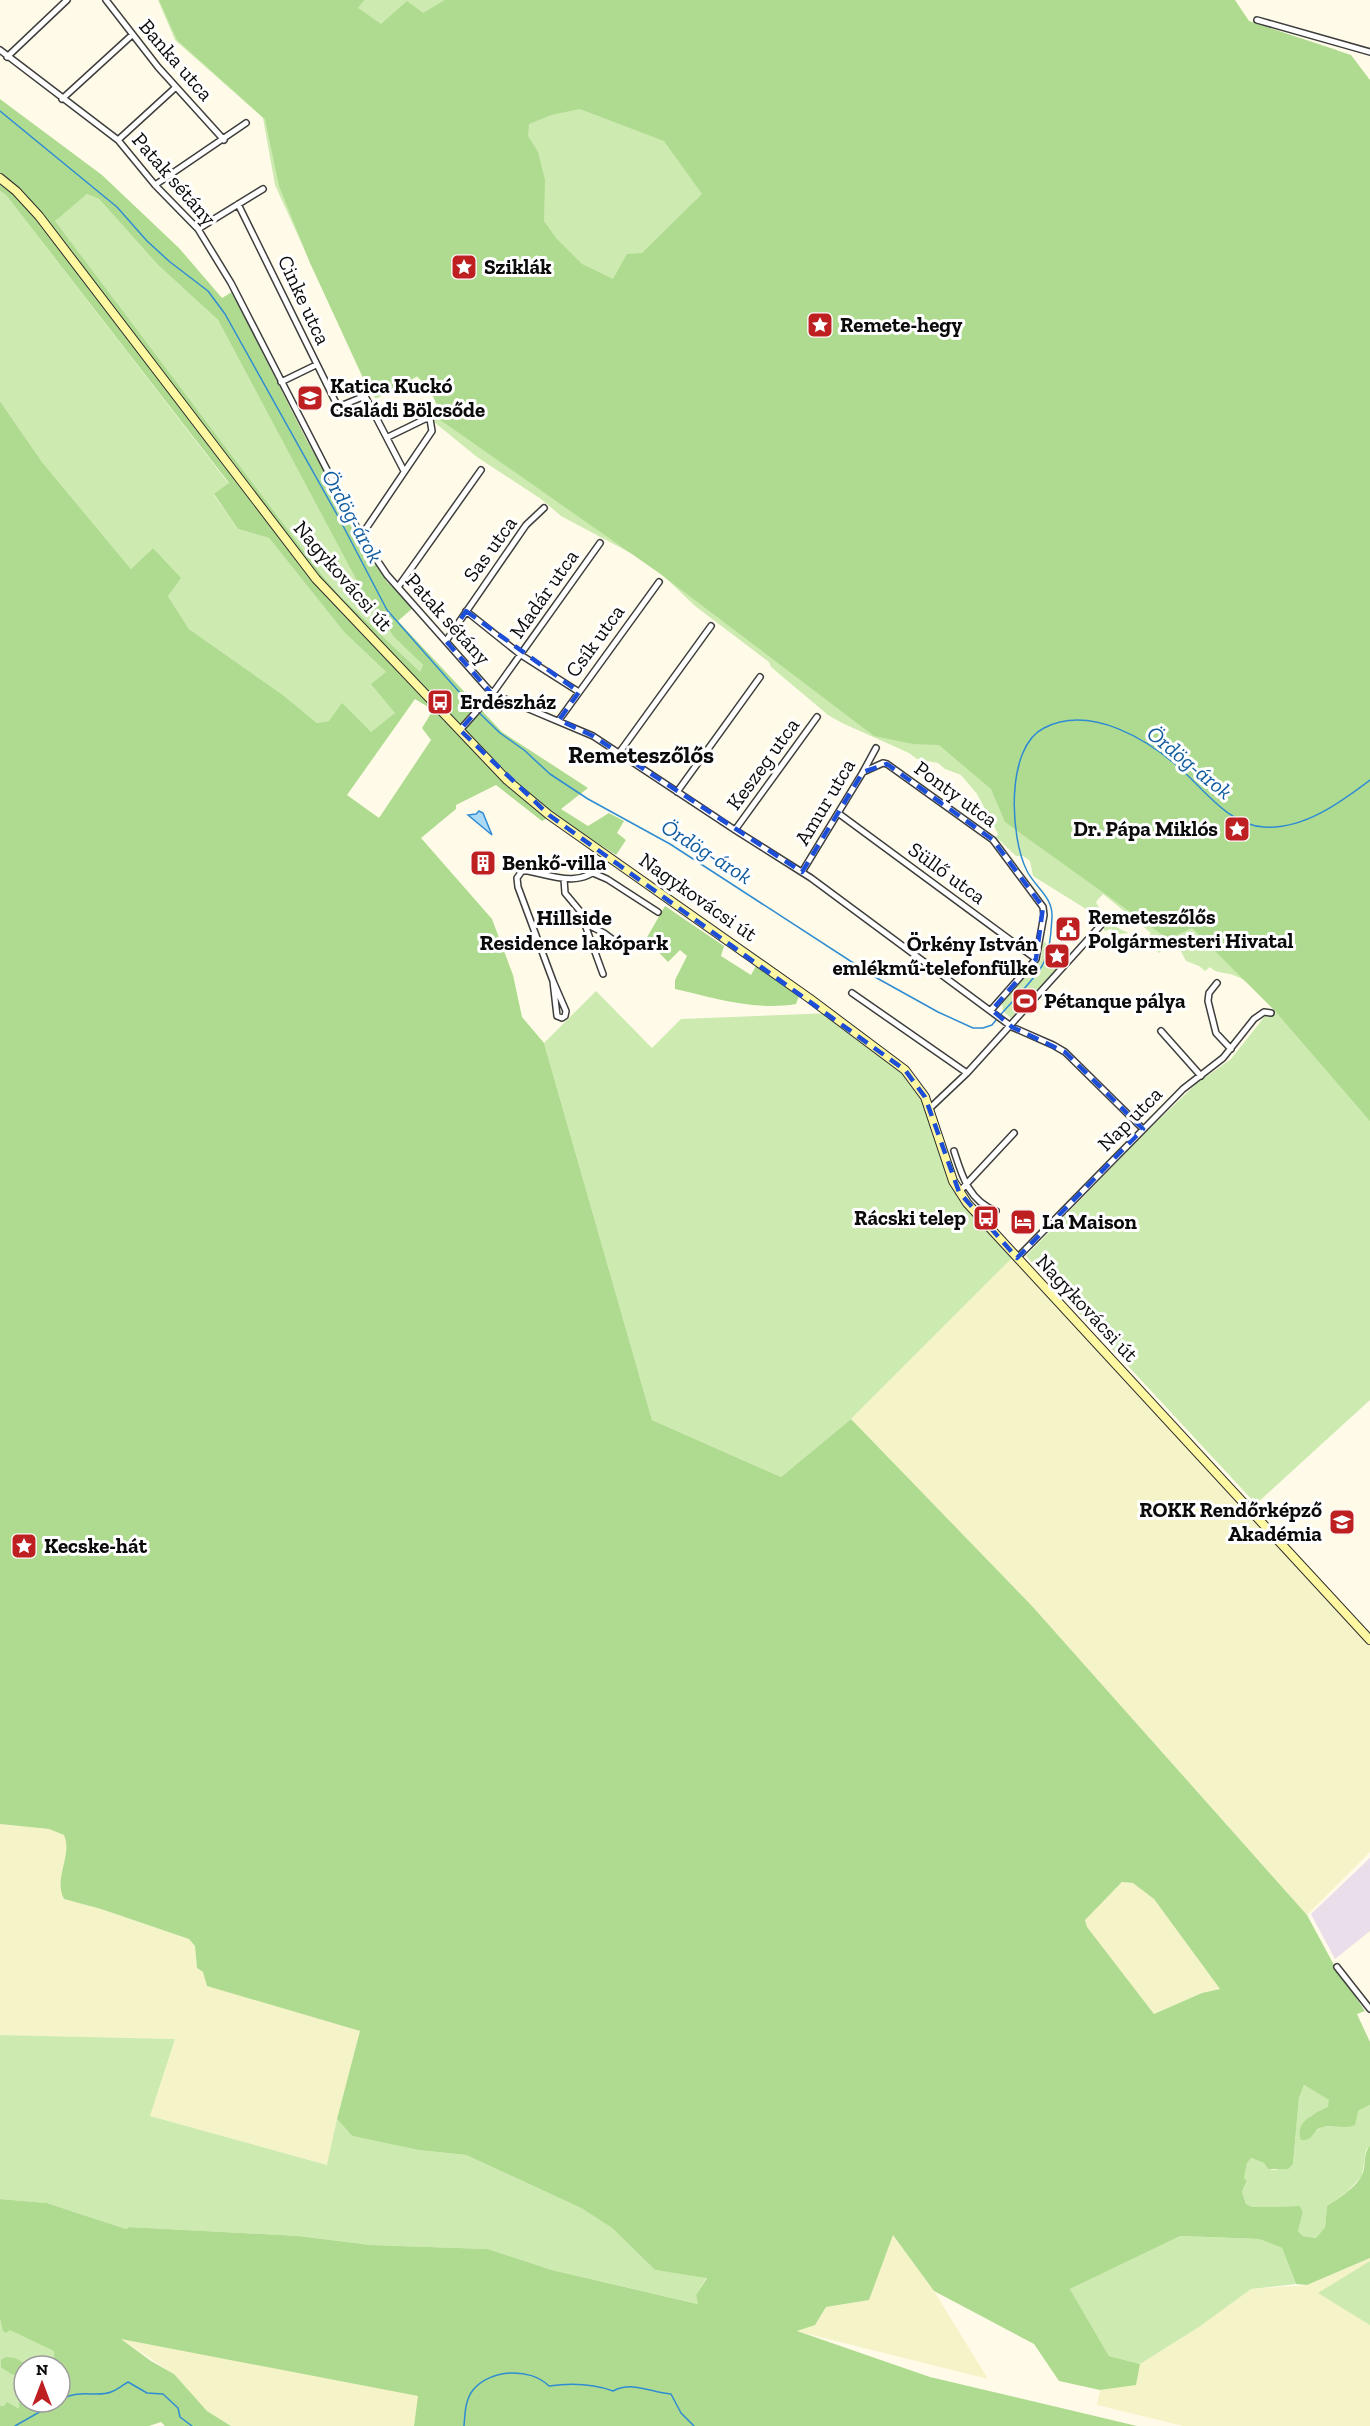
<svg xmlns="http://www.w3.org/2000/svg" width="1370" height="2426" viewBox="0 0 1370 2426" font-family="'Zilla Slab',serif">
  <style>
    .industrial { fill: #e9deea }
    .farmland { fill: #f5f3c8 }
    .green { fill: #cdeab1; fill-rule: evenodd }
    .forest { fill: #afdb90; fill-rule: evenodd }
    .water { fill: #abd9f8; stroke: #308cd2; stroke-width: 1.5 }
    .lines { fill: none; stroke-linecap: round; stroke-linejoin: round }
    .stream { stroke: #308cd2; stroke-width: 1.5 }
    .street-casing { stroke: #3e3e3e; stroke-width: 8 }
    .secondary-casing { stroke: #2d2d2d; stroke-width: 10 }
    .street { stroke: #fff; stroke-width: 5 }
    .secondary { stroke: #fff8a3; stroke-width: 8 }
    .marked { fill: none; stroke: #1d4ed8; stroke-width: 4.5; stroke-dasharray: 12 8; stroke-linejoin: round }
    .labels { text-anchor: middle; stroke-width: 6; stroke-linejoin: round; paint-order: stroke }
    .street-label { font-size: 21px; fill: #0b0b0b; stroke: #fff }
    .poi-label { font-size: 21px; font-weight: bold; fill: #0b0b0b; stroke: #fff; text-anchor: start }
    .water-label { font-size: 22px; font-style: italic; fill: #115c9f; stroke: #fff }
    .neighbourhood-label { font-size: 22px; font-weight: bold; fill: #0b0b0b; stroke: #fff }
    .quarter-label { font-size: 24px; font-weight: bold; fill: #0b0b0b; stroke: #fff }
  </style>
  <rect width="100%" height="100%" fill="#fffbe8"/>
  <!-- industrial -->
  <path class="industrial" d="M1370,1858V1931L1335,1959L1311,1914Z"/>
  <!-- farmland -->
  <path class="farmland" d="M1012,1258L1370,1645V1852L1307,1915L1032,1606L851,1419Z
    M0,1824L49,1829L64,1835L69,1845L61,1876L64,1899L101,1909L189,1939L195,1946L197,1968L203,1972L208,1986L360,2031L337,2119L328,2165L150,2116L175,2039L0,2035Z
    M1123,1882L1134,1883L1154,1899L1220,1989L1202,1993L1154,2014L1087,1927L1085,1919Z
    M893,2234L934,2291L988,2379L796,2331L815,2325L826,2307L869,2300Z
    M1370,2258V2426H1183L1097,2405L1100,2390L1136,2385L1140,2364L1199,2327L1251,2289L1307,2285Z
    M119,2338L419,2396L414,2426H231L207,2411L174,2374Z"/>
  <!-- green -->
  <path class="green" d="M158,0H1151L1256,55L1300,38L1337,50L1370,308V1400L1256,1504L1026,1256L1145,1133L1196,1084L1231,1059L1269,1011H1275L1344,1086L1255,988C1248,983 1242,978 1233,975C1225,972 1216,974 1210,967L1205,971L1199,966L1186,961L1174,938L1159,953L1145,940L1151,933L1103,894L1096,902C1106,921 1110,925 1129,933L1119,934L1111,929L1105,931L1094,914L1033,876L1030,861L1023,856H1016L996,837L998,834L977,794L961,775L945,769L938,763L917,759L909,753L842,723L828,715L771,667L769,662L695,606L651,564L561,516L541,499L477,457L434,422L438,406L426,385L417,377L376,399L367,388L360,372L275,185L263,118L175,40Z
    M0,191L6,195L229,484L214,495L238,529L269,538L344,632L386,672L395,714L371,732L329,721L317,723L283,695L189,629L168,596L180,578L153,548L131,569L42,462L0,401Z
    M87,194L99,199L158,265L218,320L363,591L394,637L423,665L420,673L340,596L322,575L54,220Z
    M1043,941L1066,959L1011,1018L1003,1011L1002,1003L1041,960Z
    M596,991L652,1048L681,1019L832,1013L908,1071L921,1086L933,1107L962,1191L1014,1252L1012,1258L851,1419L781,1477L652,1420L544,1043Z
    M0,2035L175,2039L150,2116L327,2165L337,2119L352,2136L418,2150L466,2155L581,2208L612,2228L655,2270L707,2277L696,2295L699,2304L552,2270L488,2249L371,2245L299,2236L129,2227L126,2229L47,2203L0,2199Z
    M1304,2085L1329,2100V2107L1310,2116L1316,2131L1322,2127H1349L1358,2111L1370,2105V2145L1366,2150L1362,2176L1348,2191L1327,2206L1325,2227L1316,2238L1303,2236L1298,2231L1303,2212L1300,2206L1252,2207L1246,2204L1242,2192L1247,2182L1244,2178L1247,2162L1251,2158L1264,2163L1268,2169L1275,2170L1293,2164L1299,2098Z
    M1179,2236L1259,2239L1282,2248L1296,2284L1251,2289L1199,2327L1140,2364L1109,2356L1070,2289Z
    M1370,2261V2325L1318,2293Z
    M0,2301L122,2389L0,2426ZM24,2366H60V2402H24Z"/>
  <!-- forest -->
  <path class="forest" d="M159,0H364L358,8L381,24L407,1L423,13L445,0H1235L1249,21L1351,55L1370,80V1121L1275,1011L1192,928L1168,939L1005,822L991,789L939,745L913,744L874,736L659,573L436,417C440,401 429,386 417,376L376,397L368,388L310,263L279,186L265,119L177,40ZM580,109L664,141L702,194L642,253L627,254L613,279L582,264L556,238L544,221L545,180L538,152L528,136L529,124L551,115Z
    M0,99L102,175L179,248L222,298L232,292L306,439L387,582L414,607L398,621L502,732L588,788L561,809L588,826L609,813L624,821L617,833L626,840L616,855L554,815L542,821L496,785L456,805V809L421,838L492,919L513,975L522,1017L544,1043L652,1420L781,1477L851,1419L1032,1606L1307,1915L1334,1965L1365,2011L1357,2014L1370,2042V2105L1358,2111L1355,2125C1344,2130 1331,2124 1320,2128C1311,2132 1314,2141 1301,2140C1294,2122 1315,2113 1328,2107L1329,2100L1304,2085L1299,2098L1293,2164L1288,2169H1268L1264,2163L1251,2158L1247,2163L1244,2178L1247,2181L1242,2192L1246,2204L1252,2207L1300,2206L1303,2212L1298,2231L1303,2236L1316,2238L1325,2227L1327,2206C1338,2198 1353,2190 1361,2177C1367,2168 1362,2155 1370,2145V2258L1307,2285L1296,2284L1282,2248L1259,2239L1180,2236L1070,2289L1109,2356L1140,2364L1136,2385L1100,2390L1059,2381L1034,2344L934,2291L893,2235L869,2300L826,2307L815,2325L797,2331L930,2377L1137,2426H414L418,2396L121,2339L151,2361L174,2374L207,2411L231,2426H165L161,2422L149,2426H0V2406H4L7,2402L19,2409V2400L24,2397V2402H60V2366H55L54,2351L10,2330L6,2333L3,2331L0,2318V2199L47,2203L126,2229L129,2227L299,2236L371,2245L488,2249L552,2270L698,2304L696,2295L707,2278L655,2270L612,2228L581,2208L466,2155L418,2150L352,2136L337,2119L360,2031L207,1986L203,1972L197,1968L195,1946L189,1939L101,1909L64,1899C53,1877 73,1856 64,1835L49,1829L0,1824V401L42,462L131,569L153,548L181,578L168,596L189,629L283,695L317,723L329,721L342,703L371,732L395,713L371,684L386,672L344,632L269,538L238,529L214,494L229,483L6,195L0,191ZM87,194L99,199L158,265L218,320L363,592L394,637L423,665L420,672L340,596L322,575L55,221ZM415,699L433,710L422,728L431,740L379,818L347,795ZM1122,1882L1133,1883L1154,1899L1220,1989L1202,1993L1154,2014L1087,1927L1085,1920Z
    M665,906L724,946L721,956L751,975L756,966L800,993L796,1004C755,1011 715,998 675,989V980L687,956L680,950L668,962L646,939Z
    M6,2357L15,2358L26,2364L24,2374C15,2378 8,2372 1,2367V2360Z"/>
  <!-- water -->
  <path class="water" d="M479,811L483,813L492,835L468,815L476,814Z"/>
  <g class="lines">
    <!-- stream -->
    <path class="stream" d="M0,111L117,207L147,241L170,262L208,291L225,314L340,520L387,610L468,702L500,733L524,750L550,774L588,799L670,844L875,977L938,1012L973,1028H983L992,1025C1006,1007 1031,984 1042,966C1050,952 1051,933 1052,917C1053,897 1035,887 1027,871C1010,838 1005,747 1044,728C1091,704 1149,740 1183,771C1206,792 1230,825 1264,827C1303,830 1341,802 1370,780
      M60,2400C81,2388 96,2398 111,2392C117,2390 123,2385 128,2382L147,2393L163,2394L178,2408L180,2417L192,2426
      M15,2426L57,2402
      M464,2426C465,2414 465,2400 473,2390C490,2369 530,2367 549,2386C571,2383 591,2383 613,2391C633,2381 649,2392 671,2394L681,2413L694,2426"/>
    <!-- street casing -->
    <g class="street-casing">
      <path id="street" d="M106,0L158,67L224,140
        M1257,20L1370,52
        M0,50L118,140L155,185L198,229L231,283L361,536L387,575L488,689L498,696L593,736L735,830L811,878L1012,1027L1053,1045L1065,1052L1143,1129
        M7,57L67,0
        M62,99L132,35
        M118,140L176,87
        M155,185L246,123
        M238,204L338,407L365,396L404,471
        M198,229L263,189
        M281,382L316,365
        M361,536L432,431L430,419H425L388,437
        M398,587L481,470
        M466,611L521,655L579,692
        M446,641L526,525L544,508
        M559,720L659,582
        M460,730L493,693L600,543
        M619,753L711,626
        M863,772L883,763L887,764L993,840L1043,907L1044,915L1036,959L991,1010
        M677,792L760,677
        M838,813L1036,959
        M735,830L817,717
        M802,872L863,772L876,748
        M593,873L607,879L658,912
        M564,879L565,893L580,911L603,974
        M584,923L604,933L624,948
        M553,981L566,1011L565,1016L562,1018L557,1016L553,981L518,887L517,878L522,871H528C552,876 581,888 600,866
        M1217,983L1209,993L1208,1001L1216,1033L1231,1049
        M852,993L967,1073
        M1161,1031L1201,1076
        M929,1109L967,1073L1101,925
        M954,1151C962,1176 969,1201 996,1211
        M959,1192L1014,1133
        M1017,1258L1183,1089L1223,1058L1254,1019L1264,1012L1271,1013
        M1337,1967L1370,2009"/>
    </g>
    <!-- secondary casing -->
    <g class="secondary-casing">
      <path id="secondary" d="M0,178L16,191L39,216L316,579L507,780L549,815L809,998L905,1070L925,1097L953,1181L967,1203L1370,1640"/>
    </g>
    <!-- street -->
    <use href="#street" class="street"/>
    <!-- secondary -->
    <use href="#secondary" class="secondary"/>
  </g>
  <!-- marked area -->
  <path class="marked" d="M466,611L579,692L559,720L593,736L802,872L863,772L887,764L993,840L1043,907L1036,959L992,1010L1012,1027L1065,1052L1143,1129L1017,1258L959,1192L925,1097L905,1070L549,815L460,730L492,694L446,641Z"/>
  <!-- icons -->
  <defs>
    <g id="sight-square" transform="scale(1.35)"><rect x="-9" y="-9" width="18" height="18" rx="4" fill="#be1f21" stroke="#fff"/><path d="M0-6L1.8-2.2L6-1.7L2.9 1.2L3.7 5.4L0 3.3L-3.7 5.4L-2.9 1.2L-6-1.7L-1.8-2.2Z" fill="#fff"/></g>
    <g id="school-square" transform="scale(1.35)"><rect x="-9" y="-9" width="18" height="18" rx="4" fill="#be1f21" stroke="#fff"/><path d="M0-5L7-2L0 1L-7-2ZM-4 1L0 2.5L4 1V4Q0 6-4 4Z" fill="#fff"/></g>
    <g id="bus-square" transform="scale(1.35)"><rect x="-9" y="-9" width="18" height="18" rx="4" fill="#be1f21" stroke="#fff"/><path d="M-5-6H5V4H4V6H2V4H-2V6H-4V4H-5ZM-3.5-4V0h7V-4ZM-3.5 1.2v1.5H-2V1.2ZM2 1.2v1.5H3.5V1.2Z" fill="#fff"/></g>
    <g id="building-square" transform="scale(1.35)"><rect x="-9" y="-9" width="18" height="18" rx="4" fill="#be1f21" stroke="#fff"/><path d="M-4-6H4V6H1V3H-1V6H-4ZM-2.5-4.3h1.7v1.8h-1.7ZM.8-4.3h1.7v1.8H.8ZM-2.5-1h1.7V.8h-1.7ZM.8-1h1.7V.8H.8Z" fill="#fff"/></g>
    <g id="civic-square" transform="scale(1.35)"><rect x="-9" y="-9" width="18" height="18" rx="4" fill="#be1f21" stroke="#fff"/><path d="M-.6-6.5H3V-4.5H.6V-3L4-1V1h2V6H-6V1h2V-1L-.6-3ZM-1.2 2.5V6h2.4V2.5Z" fill="#fff"/></g>
    <g id="stadium-square" transform="scale(1.35)"><rect x="-9" y="-9" width="18" height="18" rx="4" fill="#be1f21" stroke="#fff"/><path d="M0-5a6.5 5 0 1 0 0 10a6.5 5 0 1 0 0-10ZM-3.5-1.8h7v3.6h-7Z" fill="#fff"/></g>
    <g id="hotel-square" transform="scale(1.35)"><rect x="-9" y="-9" width="18" height="18" rx="4" fill="#be1f21" stroke="#fff"/><path d="M-6-4.5h1.5V1H6V5H4.5V3h-9V5H-6ZM-4 0a1.8 1.8 0 1 1 3.6 0ZM.5 0V-2.5h3Q6-2.5 6 0Z" fill="#fff"/></g>
  </defs>
  <g fill-rule="evenodd">
    <use href="#sight-square" x="464" y="267"/>
    <use href="#sight-square" x="820" y="325"/>
    <use href="#school-square" x="310" y="398"/>
    <use href="#bus-square" x="440" y="702"/>
    <use href="#sight-square" x="1237" y="829"/>
    <use href="#building-square" x="483" y="863"/>
    <use href="#civic-square" x="1068" y="929"/>
    <use href="#sight-square" x="1057" y="956"/>
    <use href="#stadium-square" x="1025" y="1001"/>
    <use href="#bus-square" x="986" y="1218"/>
    <use href="#hotel-square" x="1023" y="1222"/>
    <use href="#school-square" x="1342" y="1522"/>
    <use href="#sight-square" x="24" y="1546"/>
  </g>
  <g class="labels">
    <!-- street labels -->
    <g class="street-label">
      <text transform="translate(176 60) rotate(49)" y="7">Banka utca</text>
      <text transform="translate(174 179) rotate(49)" y="7">Patak sétány</text>
      <text transform="translate(304 300) rotate(65)" y="7">Cinke utca</text>
      <text transform="translate(490 549) rotate(-54)" y="7">Sas utca</text>
      <text transform="translate(343 576) rotate(49)" y="7">Nagykovácsi út</text>
      <text transform="translate(544 594) rotate(-55)" y="7">Madár utca</text>
      <text transform="translate(448 619) rotate(48)" y="7">Patak sétány</text>
      <text transform="translate(595 641) rotate(-54)" y="7">Csík utca</text>
      <text transform="translate(763 764) rotate(-54)" y="7">Keszeg utca</text>
      <text transform="translate(956 794) rotate(36)" y="7">Ponty utca</text>
      <text transform="translate(825 802) rotate(-59)" y="7">Amur utca</text>
      <text transform="translate(947 873) rotate(36)" y="7">Süllő utca</text>
      <text transform="translate(698 897) rotate(35)" y="7">Nagykovácsi út</text>
      <text transform="translate(1130 1119) rotate(-45)" y="7">Nap utca</text>
      <text transform="translate(1087 1308) rotate(47)" y="7">Nagykovácsi út</text>
    </g>
    <!-- poi labels -->
    <g class="poi-label">
      <text x="484" y="274">Sziklák</text>
      <text x="840" y="332">Remete-hegy</text>
      <text x="330" y="393">Katica Kuckó<tspan x="330" dy="24">Családi Bölcsőde</tspan></text>
      <text x="460" y="709">Erdészház</text>
      <text x="1218" y="836" text-anchor="end">Dr. Pápa Miklós</text>
      <text x="502" y="870">Benkő-villa</text>
      <text x="1088" y="924">Remeteszőlős<tspan x="1088" dy="24">Polgármesteri Hivatal</tspan></text>
      <text x="1038" y="951" text-anchor="end">Örkény István<tspan x="1038" dy="24">emlékmű-telefonfülke</tspan></text>
      <text x="1044" y="1008">Pétanque pálya</text>
      <text x="966" y="1225" text-anchor="end">Rácski telep</text>
      <text x="1042" y="1229">La Maison</text>
      <text x="1322" y="1517" text-anchor="end">ROKK Rendőrképző<tspan x="1322" dy="24">Akadémia</tspan></text>
      <text x="44" y="1553">Kecske-hát</text>
    </g>
    <!-- water labels -->
    <g class="water-label">
      <text transform="translate(353 516) rotate(61)" y="8">Ördög-árok</text>
      <text transform="translate(1190 762) rotate(39)" y="8">Ördög-árok</text>
      <text transform="translate(707 851) rotate(32)" y="8">Ördög-árok</text>
    </g>
    <!-- neighbourhood labels -->
    <g class="neighbourhood-label">
      <text x="574" y="925">Hillside<tspan x="574" dy="25">Residence lakópark</tspan></text>
    </g>
    <!-- quarter labels -->
    <g class="quarter-label">
      <text x="641" y="763">Remeteszőlős</text>
    </g>
  </g>
  <!-- north arrow -->
  <g transform="translate(42 2384)"><circle r="28" fill="#ffffff" stroke="#9d9d9d" stroke-width="1.5"/>
  <path d="M0-4.5L10 22L0 15L-10 22Z" fill="#be1f21"/>
  <text y="-9" font-size="16" font-weight="bold" text-anchor="middle" fill="#0b0b0b">N</text>
  </g>
</svg>
